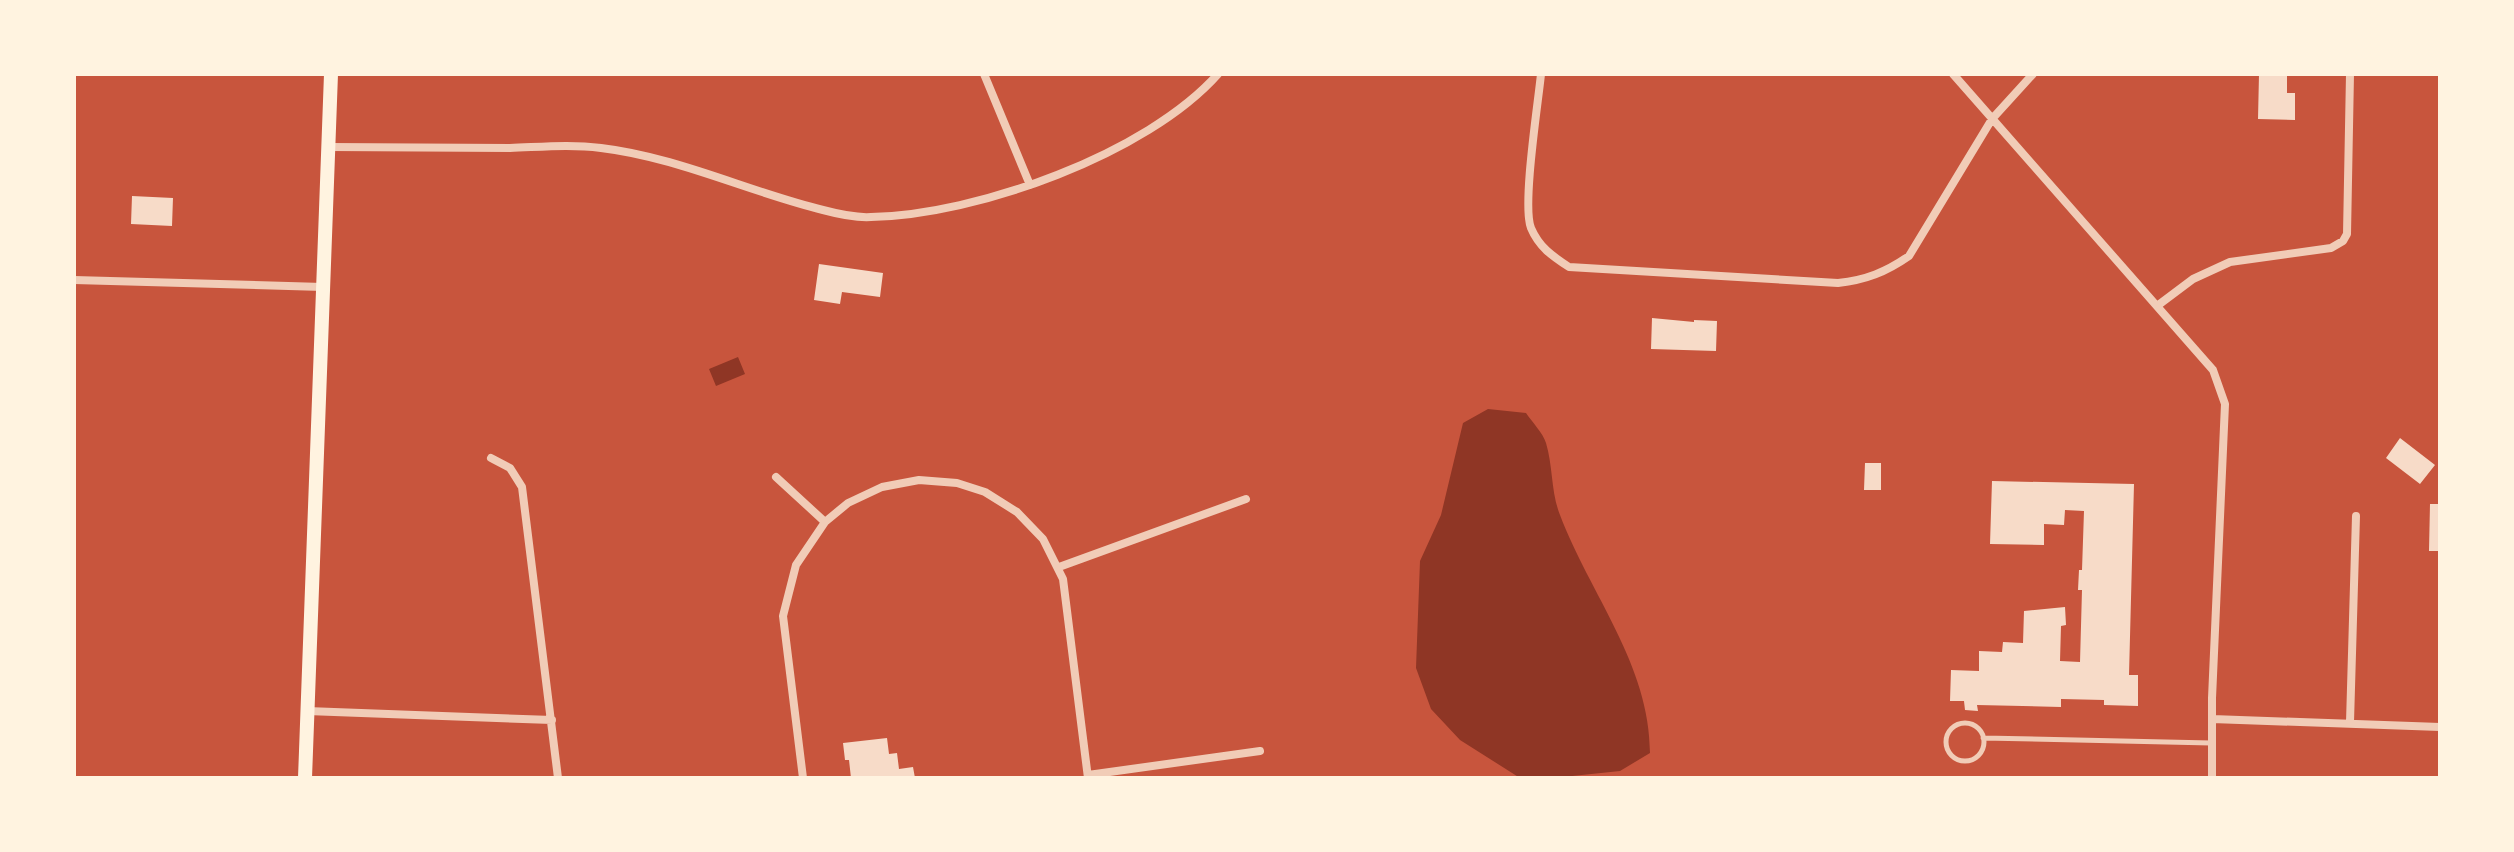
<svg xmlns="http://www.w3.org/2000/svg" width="2514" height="852" viewBox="0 0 2514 852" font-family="Poppins,sans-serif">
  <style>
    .water { fill: #8f3625 }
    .building { fill: #f7dbc8 }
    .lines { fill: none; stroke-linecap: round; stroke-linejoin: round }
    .service { stroke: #f1ccb7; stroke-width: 5 }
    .minor { stroke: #f1ccb7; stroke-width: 8 }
    .secondary { stroke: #fff3e0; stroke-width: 14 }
  </style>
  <rect width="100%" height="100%" fill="#c8553d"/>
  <!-- water -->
  <path class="water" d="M738,357L745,374L716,386L709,369Z
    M1488,409L1526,413C1532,422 1543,433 1546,443C1553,466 1551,493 1560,515C1590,594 1650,665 1650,753L1620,771L1553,778H1520L1460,740L1431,709L1416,668L1420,561L1441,515L1463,423Z"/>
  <!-- building -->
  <path class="building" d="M2259,74H2287V93H2295V120L2258,119Z
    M132,196L173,198L172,226L131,224Z
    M819,264L883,273L880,297L842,292L840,304L814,300Z
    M1652,318L1694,322V320L1717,321L1716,351L1651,349Z
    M2400,438L2435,465L2420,484L2386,458Z
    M1865,463H1881V490H1864Z
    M1992,481L2134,484L2129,675H2138V706L2104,705V700L2061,699V707L1977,705L1978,711L1965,710L1964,701H1950L1951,670L1979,671V651L2002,652L2003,642L2023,643L2024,611L2065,607L2066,625L2061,626L2060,661L2080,662L2082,590H2078L2079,570H2082L2084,511L2065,510L2064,525L2044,524V545L1990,544Z
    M2430,504H2440V551H2429Z
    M887,738L889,754L897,753L899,769L913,767L915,778H851L849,760H845L843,743Z"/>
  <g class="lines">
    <!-- service -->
    <path class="service" d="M1946 742a19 19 0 1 1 38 0a19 19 0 1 1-38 0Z
      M1983,738L2211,743"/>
    <!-- minor -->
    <path class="minor" d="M984,74L1030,185
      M1541,74C1538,104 1522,206 1531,228C1539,247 1552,256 1569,267L1838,283C1866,280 1886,272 1909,256L1992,119L2033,74
      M1953,74L2213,370L2225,404L2212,698V778
      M328,147C389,147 450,148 510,148C541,147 570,144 601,148C677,157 749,192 823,210C838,214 856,218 871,217C977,215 1147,154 1218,74
      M74,280L323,287
      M2157,306L2193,279L2230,262L2331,248L2343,241L2347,234L2350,74
      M491,458L510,468L522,487L558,778
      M776,477L825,522
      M1059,567L1246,499
      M307,711L552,720
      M2212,719L2440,727
      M2350,722L2356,516
      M1088,775L1260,751
      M803,778L783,616L796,565L825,522L848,503L882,487L919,480L957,483L985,492L1017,512L1043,539L1063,579L1088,778"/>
    <!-- secondary -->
    <path class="secondary" d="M305,778L331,74"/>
  </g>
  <!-- border -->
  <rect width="2514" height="852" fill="none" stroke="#fff3e0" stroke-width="152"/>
</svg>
